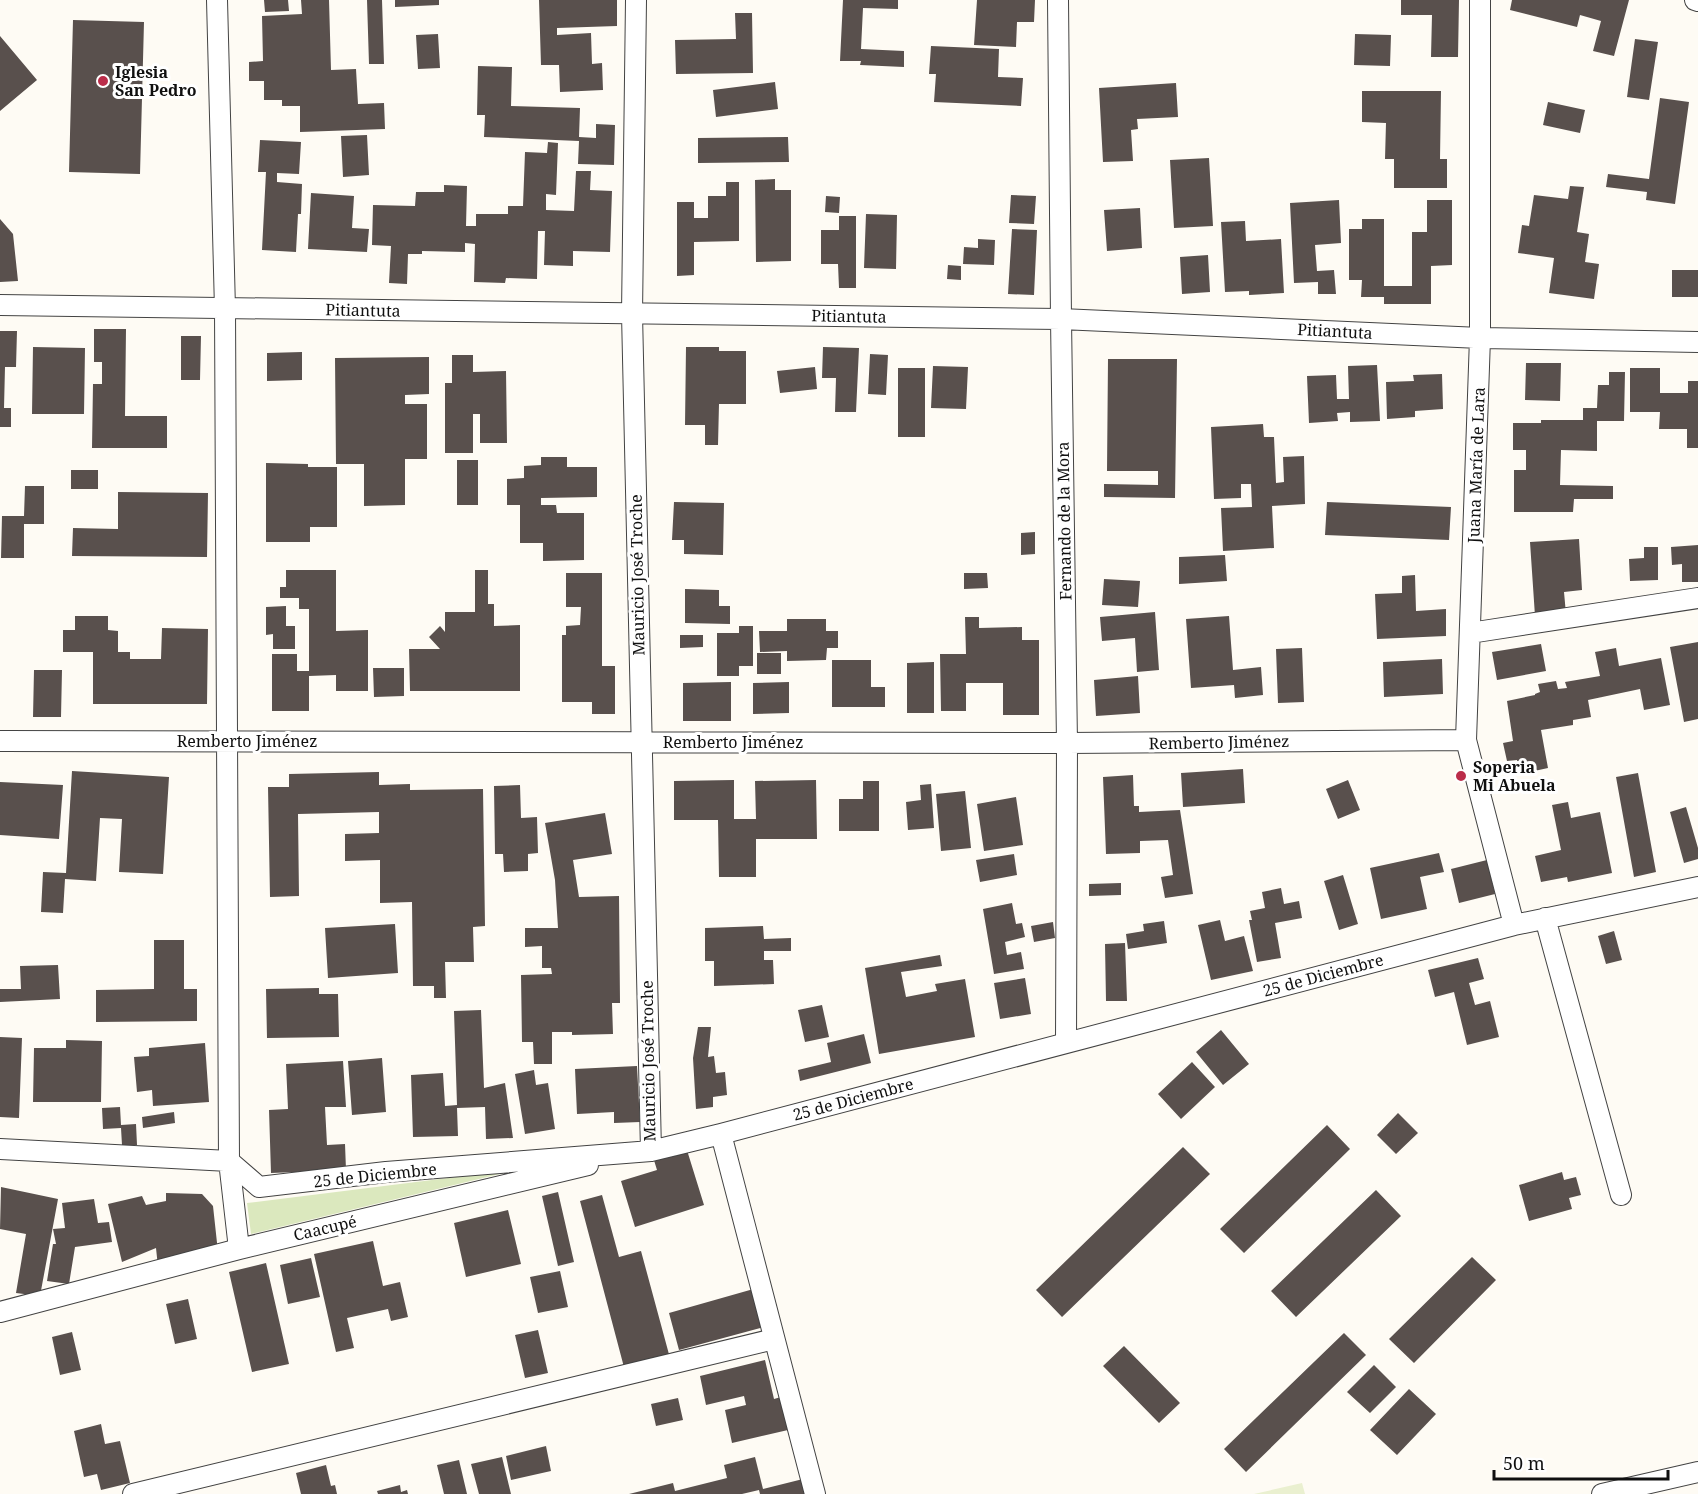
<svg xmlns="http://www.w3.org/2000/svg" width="1698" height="1494" viewBox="0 0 1698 1494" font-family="'Noto Serif',serif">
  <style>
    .park { fill: #dbe8be }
    .pitch { fill: #eaf0d0 }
    .building { fill: #59504d }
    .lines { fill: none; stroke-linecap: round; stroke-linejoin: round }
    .street-casing { stroke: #434343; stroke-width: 22 }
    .street { stroke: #fff; stroke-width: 20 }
    .poi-dot { fill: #bb2d4a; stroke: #fff; stroke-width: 2 }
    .labels { text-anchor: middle; stroke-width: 6; stroke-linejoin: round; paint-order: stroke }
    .poi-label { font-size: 16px; font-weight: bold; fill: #101010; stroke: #fff; text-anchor: start }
    .street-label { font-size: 16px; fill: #101010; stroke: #fff }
  </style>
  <rect width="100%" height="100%" fill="#fefbf4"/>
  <!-- park -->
  <path class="park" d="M520,1169L251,1234L247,1203Z"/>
  <!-- pitch -->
  <path class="pitch" d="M1302,1483L1305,1494H1254Z"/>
  <!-- building -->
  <path class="building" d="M264,0H288L289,11L265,12Z
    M301,0H329L331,70L356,69L358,104L384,103L385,129L300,132V106H282V100H264V81H249V62L263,61L262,16L302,14Z
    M367,0H382L384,64H369Z
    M395,0H439V5L395,7Z
    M539,0H617V26L557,28V35L591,33L592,64L602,63L603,90L560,92L559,65H541Z
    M843,0H898V9L863,8L861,49L904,51V67L860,65L861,61H840Z
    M977,0H1035L1034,22H1017L1016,47L974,45Z
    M1401,0H1459L1458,57H1431L1432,15H1401Z
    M1512,0H1629L1614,56L1593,51L1601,21L1580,15L1577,27L1510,10Z
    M735,13H752L753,73L676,74L675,40L736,39Z
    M73,20L144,22L140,174L69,172Z
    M438,34L440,68L418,69L416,35Z
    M1355,34L1391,35L1390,66L1354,65Z
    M0,36L37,80L0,111Z
    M1635,39L1658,42L1649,100L1627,97Z
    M931,46L999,49L998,77L1023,78L1021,106L934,102L936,74H929Z
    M478,66L512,67L511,106L580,108L579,137L596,138V124L615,125L614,165L578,164L579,141L484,137L485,115H477Z
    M775,82L778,109L716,117L713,90Z
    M1176,83L1178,117L1137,119L1138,129L1131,130L1133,161L1103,162L1099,88Z
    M1362,91H1441L1440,159H1447V188H1394V159H1385L1386,123L1362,122Z
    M1660,98L1689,102L1675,204L1646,200L1647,192L1606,187L1608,174L1649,179Z
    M1548,102L1585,110L1580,133L1543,125Z
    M367,135L369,175L343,177L341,136Z
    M788,137L789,162L698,163V138Z
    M260,140L301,142L299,174L277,173V182L302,184L301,214H298L296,252L262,250L266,172H258Z
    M548,142L558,143L556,195L546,194V210L574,211L576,171H591L590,190L612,191L610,252L573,251V266L544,265L545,231H538L537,279L506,278L505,283L474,282L475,244L465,243V252L422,251V254H408L407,284L389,283L391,246L372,245L373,205L415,206L416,192H444V185L467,186L466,226H476V214H508V206H523L525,152L547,153Z
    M1209,158L1213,226L1174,228L1170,160Z
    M775,179V190H791V261L756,262L755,180Z
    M726,182H739V241L694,242V275L677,276V202H694V218H708V196H726Z
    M1570,186L1584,187L1577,232L1589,234L1585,262L1599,264L1594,299L1549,293L1554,258L1518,253L1522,225L1529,226L1534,195L1568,199Z
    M311,193L354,196L352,228L369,229L367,252L308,249Z
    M1011,195L1036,196L1034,224L1009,223Z
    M826,196L840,197L839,213L825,212Z
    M1339,200L1341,243L1315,245L1317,271L1334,270L1336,294H1318V282L1294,283L1290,203Z
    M1427,200H1452V265L1431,266V304H1384V297H1361L1362,280H1349V229H1362V219H1384V286H1412V232H1427Z
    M1140,208L1142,248L1107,251L1104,210Z
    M866,214L897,215L896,269L864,268Z
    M839,216H856V288H839L838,264H821V230H839Z
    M0,219L13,234L18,281L0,282Z
    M1245,221L1246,241L1281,239L1284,293L1249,295V291L1225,292L1221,222Z
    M1012,229L1037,230L1034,295L1008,294Z
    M978,239L995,240L994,265L963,264L964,247L978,248Z
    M1208,255L1210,292L1182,294L1180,257Z
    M948,265L961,266V280L947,279Z
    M1672,270H1698V297H1672Z
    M94,329H126L125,416H167V448H92L93,384H102V362H94Z
    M0,331H17L16,367H5L4,408H11V427H0Z
    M181,336H201L200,380H181Z
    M33,347L85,348L84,414H32Z
    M686,347H719V351H746V404H719L718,445H705V425H685Z
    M823,347L859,348L856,412H835L836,378H822Z
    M302,352V380L267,381V353Z
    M870,354L888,355L886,395L868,394Z
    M452,355H473V372L506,371L507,443H480V414H473V453H445V383H452Z
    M429,357V394L405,395V404H427V459H405V505L364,506V464H336L335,358Z
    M1108,359H1177L1175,498L1104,497V484L1158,485V471H1107Z
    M1526,363H1561L1560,401L1525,400Z
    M1377,365L1380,421L1350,422V412L1337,413L1338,421L1309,423L1307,376L1336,375L1337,399H1349L1348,366Z
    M933,366L968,367L966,409L931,408Z
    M815,367L817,389L780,393L777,371Z
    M898,368H925V437H898Z
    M1630,368H1660V393H1688V381H1698V448H1687V429H1659L1660,412H1630Z
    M1609,372H1625L1624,421H1597V451L1561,450L1560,485L1613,486V499H1574L1573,512H1514V470H1526V450H1513V423H1541V420H1583V408H1597L1598,385H1609Z
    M1442,374L1443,409L1415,411V417L1387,419L1386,382L1414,381L1413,375Z
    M1263,424L1264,437H1274L1276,483L1284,482L1283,457L1304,456L1305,504L1272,506L1274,548L1223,551L1221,508L1252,507L1251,484H1241V498L1214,499L1211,427Z
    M541,457H567V467H597V497L541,498V505H556L557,513H584V560L543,561V543H520V505H507V479L524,478V466L541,465Z
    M457,460H478V505H457Z
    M266,463L308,464V467H337V527H310V542H266Z
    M71,470H98V489H71Z
    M25,486H44V524H24V558H1L2,516H24Z
    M118,492L208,493L207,557L72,556L73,528L118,529Z
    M674,502L724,503L723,555L684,554V540H672Z
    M1327,502L1451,507L1449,540L1325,535Z
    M1035,532V554L1021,555V533Z
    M1579,539L1582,590L1564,592L1566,614L1535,616L1530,542Z
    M1698,545V582H1682V564L1672,565L1671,547Z
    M1644,547H1658V580L1630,581L1629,559L1644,558Z
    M1225,555L1227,581L1179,584V557Z
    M286,570H336V631L368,630V691H336V675L309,676V711H272V654H297V671H309V609H299V598H280V587H286Z
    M475,570H488V604H494V626L520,625V691H410L409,649H440L429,637L440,626L445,632V612H475Z
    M566,573H602V666H615V714H592V702H562V635H566V626L580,625L581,607H566Z
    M964,573H987L988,588L964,589Z
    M1415,575L1416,611L1446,609V636L1377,639L1375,594L1402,593V576Z
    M1104,579L1140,581L1138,607L1102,605Z
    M685,589L719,590V606H730V624L685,623Z
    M286,606V626H295V649H273V634L266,635V607Z
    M1155,612L1159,670L1137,672L1135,638L1102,641L1100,617Z
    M75,616H108V630L118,631V652H130V659H161L162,628L208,629L207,704H93V652H63V630H75Z
    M1229,616L1233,670L1261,667L1263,695L1235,698L1234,685L1191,688L1186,619Z
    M965,617H979V628L1022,627V640H1039V715H1003V683H966V711H941L940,654H966Z
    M787,619H826V631H838V648H827L826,660L787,661V651L760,652L759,631H787Z
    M739,626H753V666H739V676H717V633H739Z
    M680,635H703V647L680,648Z
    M1698,642V719L1684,722L1670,647Z
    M1541,644L1546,671L1497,680L1492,652Z
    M1302,648L1304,702L1278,703L1276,649Z
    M1616,648L1619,666L1661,658L1670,705L1644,710L1640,689L1588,700L1591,717L1573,720V725L1541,730L1548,768L1520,774L1517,760L1507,761L1503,743L1513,741L1507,701L1535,695V694L1540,692L1538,684L1556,681L1558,689L1567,688L1565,682L1600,676L1595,652Z
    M757,653H781V674H757Z
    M1442,659L1443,694L1384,697L1383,662Z
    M832,660H871V687H885V707H832Z
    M934,662V713H907V663Z
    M373,668H404V696L374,697Z
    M34,670H62L61,717H33Z
    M1138,676L1140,713L1096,716L1094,680Z
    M731,682V721H683V683Z
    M789,682V713L753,714V683Z
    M1243,769L1245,803L1183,807L1181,773Z
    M72,771L169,777L163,874L119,872L122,819L100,818L96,881L65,879L63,913L41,912L43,872L66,873Z
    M379,772V785L410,784V790L483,789L485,926L473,927L474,962H445L446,998H434V986H413L412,902L380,903V860L345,861V834L379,833V812L298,814L299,896L270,897L268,787H289V774Z
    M1638,773L1656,872L1634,877L1616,777Z
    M1133,775L1134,806H1139V812L1180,810L1193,894L1165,898L1161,877L1173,875L1168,840L1140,841V853L1106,854L1103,777Z
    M734,780V819H756L755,781L816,780L817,839H756V877H719L718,820H674V781Z
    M1348,780L1360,810L1338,819L1326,789Z
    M863,781H879V831H839V799H863Z
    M0,782L63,785L59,839L0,835Z
    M931,784L934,828L908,830L906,802L921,800L920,785Z
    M520,785L521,818L537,817L538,853L528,854V871L504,872L503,854H495L494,786Z
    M965,791L971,848L941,851L936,794Z
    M1016,797L1023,845L984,851L977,804Z
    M1568,802L1571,818L1600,812L1612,873L1568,882L1567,877L1541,882L1535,856L1561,850L1552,805Z
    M1686,807L1698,848V859L1684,863L1670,812Z
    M605,813L612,854L573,860L579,897L619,896L620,1003H612L613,1034L572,1035V1032H552V1064H534L533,1042H522L521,975L552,974L551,968H542V946L525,947V928H558L555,880L545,823Z
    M1439,853L1444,872L1420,877L1427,909L1381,919L1370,868Z
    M1014,854L1017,875L980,882L976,860Z
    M1487,860L1495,894L1459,903L1451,869Z
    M1343,875L1358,924L1339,930L1324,881Z
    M1121,883V895L1089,896V884Z
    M1281,888L1284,904L1299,901L1302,918L1275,923L1281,958L1257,962L1249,920H1252L1250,911L1265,908L1262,892Z
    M1012,903L1016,924L1022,923L1025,937L1005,942L1007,955L1021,952L1024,969L994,974L983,909Z
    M1220,920L1225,941L1244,936L1253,971L1211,980L1198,925Z
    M1164,921L1167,943L1128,949L1126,934L1144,931L1143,924Z
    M1053,922L1055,938L1034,942L1031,926Z
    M395,924L398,973L328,978L325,928Z
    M763,926L764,939L791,938V951H764V960H773L774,984L714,986V961H705V928Z
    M1614,931L1622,960L1606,964L1598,936Z
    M154,940H184V989H197V1021L96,1022V990L154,989Z
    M1125,943L1127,1001H1106L1105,944Z
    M940,955L942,966L901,972L906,997L937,991L935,984L965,979L975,1037L879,1054L865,968Z
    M1478,958L1484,979L1469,983L1475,1005L1490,1001L1499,1037L1467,1045L1454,992L1435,997L1428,970Z
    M58,965L60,999L0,1002V989H21L20,966Z
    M1025,978L1031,1014L1000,1019L994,983Z
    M319,988V994H338L339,1037L267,1038L266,989Z
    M822,1005L829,1037L805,1042L798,1010Z
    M481,1010L484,1088L505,1083L513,1138L486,1139L485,1107L457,1108L458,1136L413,1137L411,1075L443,1073L445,1106L457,1105L454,1011Z
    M698,1027H711L708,1057L714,1056L716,1073L725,1072L727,1095L713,1097V1107L696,1109L693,1058Z
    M1221,1030L1249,1064L1223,1085L1196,1052Z
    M864,1034L871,1063L800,1081L798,1070L831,1062L827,1043Z
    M0,1037L22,1038L19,1118L0,1117Z
    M66,1040L102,1041L101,1102H33L34,1048H66Z
    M205,1043L209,1102L153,1106L152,1090L137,1092L134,1057L149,1056V1048Z
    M382,1058L386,1112L352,1115L348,1061Z
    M343,1061L346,1107H325L327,1145L345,1144L346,1170L271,1173L269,1110L288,1109L286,1064Z
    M1192,1062L1215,1087L1181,1119L1158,1094Z
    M637,1066L640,1122L614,1123V1112L577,1114L575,1069Z
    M534,1070L536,1085L548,1083L555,1129L525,1134L515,1074Z
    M120,1107L121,1125L136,1124L137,1145H122L121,1128L103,1129L102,1108Z
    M174,1112L175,1123L143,1128L142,1117Z
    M1398,1113L1418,1133L1396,1154L1377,1135Z
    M1327,1125L1350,1149L1244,1253L1220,1229Z
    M686,1147L704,1205L635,1227L621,1181L657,1170L653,1157Z
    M1183,1147L1210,1174L1062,1317L1036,1290Z
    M1562,1172L1564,1180L1576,1177L1581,1195L1569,1198L1572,1209L1529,1221L1519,1185Z
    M1,1187L58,1199L40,1296L16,1293L26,1234L0,1229Z
    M1376,1190L1401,1216L1296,1317L1271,1291Z
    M558,1192L574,1262L558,1266L542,1196Z
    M166,1193L202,1194L213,1206L218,1252L158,1267L156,1248L122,1262L108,1204L142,1196L146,1205L166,1201Z
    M602,1195L619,1257L641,1251L670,1358L625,1371L580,1201Z
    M94,1199L98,1223L109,1222L112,1242L75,1247L69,1284L47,1281L53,1244H56L53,1229L65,1228L62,1203Z
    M508,1210L521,1264L466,1277L454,1223Z
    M373,1241L383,1286L400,1282L408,1317L391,1321L388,1309L347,1318L354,1348L336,1352L314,1254Z
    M1472,1257L1496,1280L1414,1363L1389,1339Z
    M311,1258L320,1297L288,1304L280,1265Z
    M266,1263L289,1364L252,1372L229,1272Z
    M560,1271L568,1307L538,1313L530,1277Z
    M757,1288L768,1326L679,1350L669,1313Z
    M188,1299L197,1339L175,1344L166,1304Z
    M538,1330L548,1373L525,1378L515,1335Z
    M72,1332L81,1370L60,1375L52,1337Z
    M1344,1333L1366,1355L1246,1472L1224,1449Z
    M1124,1346L1180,1403L1159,1423L1103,1366Z
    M765,1360L774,1399L781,1397L788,1430L732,1443L725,1410L746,1405L744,1396L706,1405L700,1376Z
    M1374,1365L1396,1387L1370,1413L1347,1392Z
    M1409,1389L1436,1414L1397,1455L1370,1430Z
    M678,1398L683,1420L656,1426L651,1404Z
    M101,1424L105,1444L120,1441L130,1483L101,1490L97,1474L84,1477L74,1431Z
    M546,1446L551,1471L511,1480L506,1456Z
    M502,1457L511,1494H479L471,1464Z
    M755,1457L763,1489L807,1478L811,1494H760L759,1490L742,1494H629L673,1483L675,1491L727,1478L724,1465Z
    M459,1460L467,1494H444L437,1465Z
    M326,1465L331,1486L335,1485L337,1494H301L296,1473Z
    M400,1485L401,1492L407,1490L408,1494H378L377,1491Z"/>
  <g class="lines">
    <!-- street casing -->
    <g class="street-casing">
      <path id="street" d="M217,0L225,309L229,1161L239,1249
        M636,0L632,314L651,1151
        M1058,0L1061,319L1067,743L1066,1043
        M1480,0V338L1466,740L1514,925
        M1695,0L1698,1
        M0,305L1061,319L1480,338L1698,342
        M1470,633L1698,598
        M0,741L1067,743L1466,740
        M1545,918L1621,1195
        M721,1134L815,1494
        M0,1149L229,1161L259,1187L386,1172L651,1151L721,1134L1514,925L1698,887
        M0,1312L239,1249L588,1165
        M133,1494L774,1339
        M1602,1494L1698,1472"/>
    </g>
    <!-- street -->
    <use href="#street" class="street"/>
  </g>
  <!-- markers -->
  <g class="poi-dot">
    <circle cx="103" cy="81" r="6"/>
    <circle cx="1461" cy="776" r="6"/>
  </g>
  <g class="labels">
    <!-- poi labels -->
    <g class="poi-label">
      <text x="115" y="78">Iglesia<tspan x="115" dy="18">San Pedro</tspan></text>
      <text x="1473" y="773">Soperia<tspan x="1473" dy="18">Mi Abuela</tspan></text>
    </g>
    <!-- street labels -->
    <g class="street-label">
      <text transform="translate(363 310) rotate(1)" y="6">Pitiantuta</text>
      <text transform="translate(849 316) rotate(1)" y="6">Pitiantuta</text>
      <text transform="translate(1335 331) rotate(3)" y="6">Pitiantuta</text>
      <text transform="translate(1476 465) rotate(-88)" y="6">Juana María de Lara</text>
      <text transform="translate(1064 521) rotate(-91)" y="6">Fernando de la Mora</text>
      <text transform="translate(637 575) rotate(-91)" y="6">Mauricio José Troche</text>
      <text x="247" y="747">Remberto Jiménez</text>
      <text x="733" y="748">Remberto Jiménez</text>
      <text transform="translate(1219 742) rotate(-1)" y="6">Remberto Jiménez</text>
      <text transform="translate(1323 975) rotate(-15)" y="6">25 de Diciembre</text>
      <text transform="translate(648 1061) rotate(-91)" y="6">Mauricio José Troche</text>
      <text transform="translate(853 1099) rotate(-15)" y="6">25 de Diciembre</text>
      <text transform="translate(375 1175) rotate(-6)" y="6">25 de Diciembre</text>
      <text transform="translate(325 1228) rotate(-13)" y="6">Caacupé</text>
    </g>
  </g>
  <!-- scale -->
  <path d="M1494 1470v9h174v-9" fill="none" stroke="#101010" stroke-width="3"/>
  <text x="1503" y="1470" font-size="18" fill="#101010" stroke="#ffffff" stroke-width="4.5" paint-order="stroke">50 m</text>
</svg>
